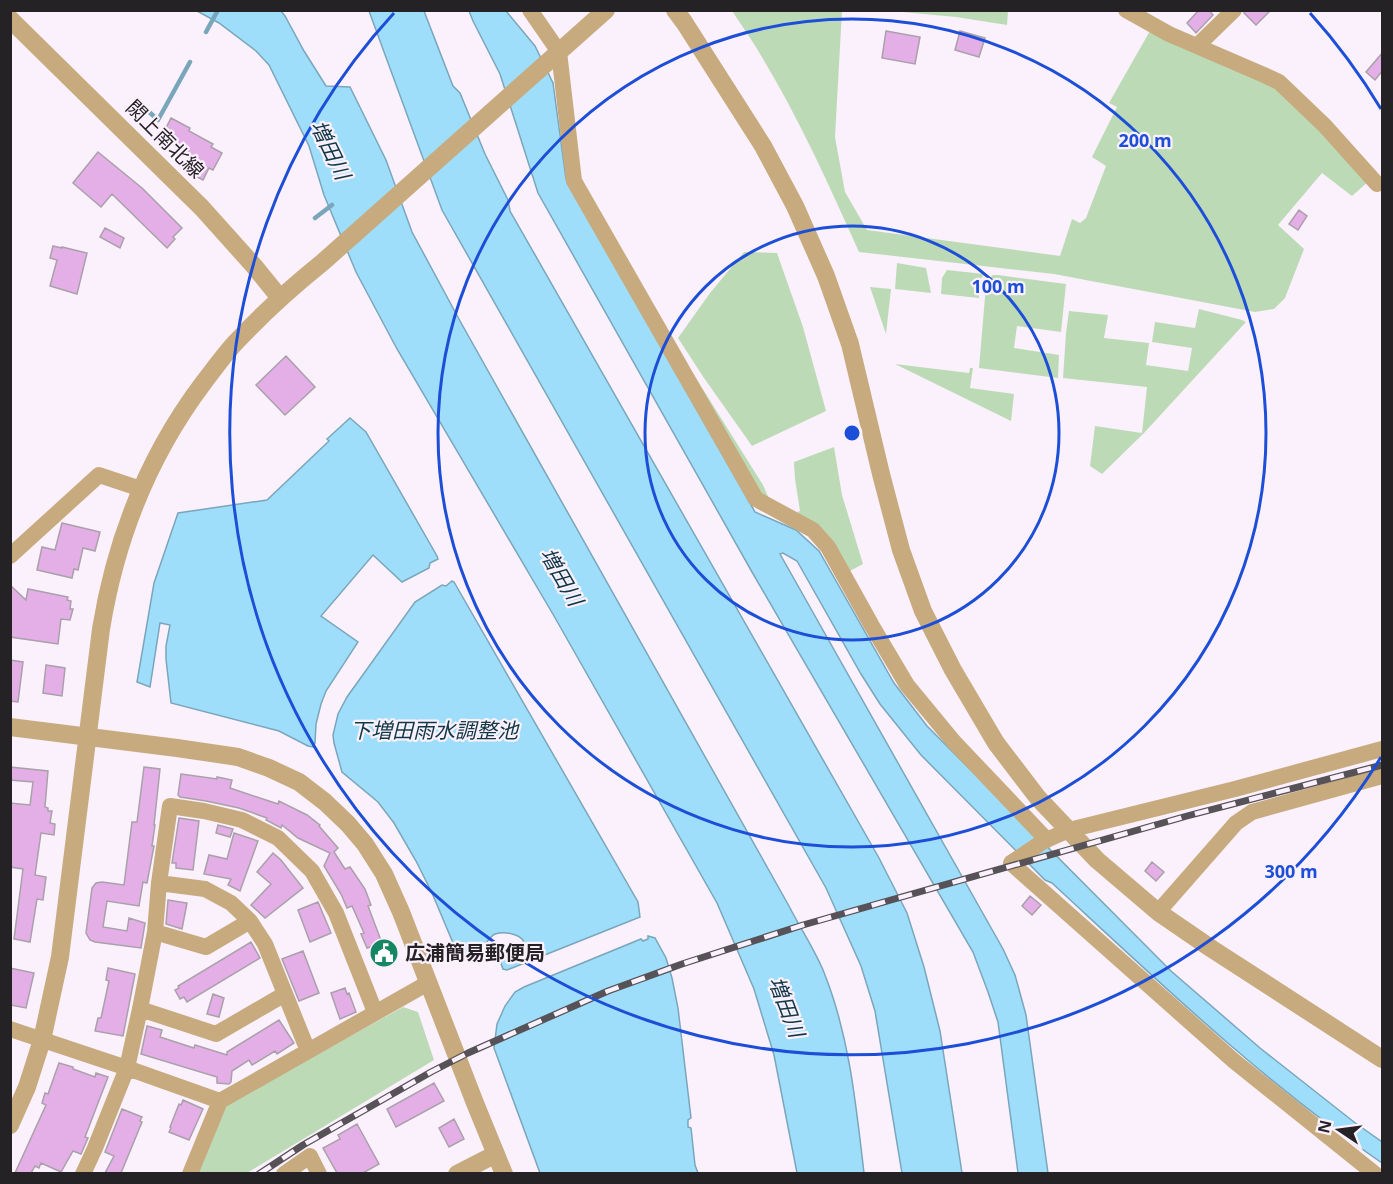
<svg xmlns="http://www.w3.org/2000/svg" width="1393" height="1184" viewBox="0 0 1393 1184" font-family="'Open Sans','Noto Sans JP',sans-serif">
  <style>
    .green { fill: #bddab7 }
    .water { fill: #9fdefb; stroke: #7aa6bb; stroke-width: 1.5 }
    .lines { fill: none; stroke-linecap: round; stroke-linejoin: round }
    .stream { stroke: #7aa6bb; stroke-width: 4.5 }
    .building { fill: #e3afe6; stroke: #a9a0aa; stroke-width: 1.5 }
    .minor { stroke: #c7aa7d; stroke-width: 16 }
    .tertiary { stroke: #c7aa7d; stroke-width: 18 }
    .rail-casing { stroke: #565257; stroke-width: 7 }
    .rail { stroke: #fbf1fc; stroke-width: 4.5; stroke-dasharray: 14; stroke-linecap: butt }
    .ring { fill: none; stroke: #1d4ed8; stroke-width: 3 }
    .labels { text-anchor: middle; stroke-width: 4.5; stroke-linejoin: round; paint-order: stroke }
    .street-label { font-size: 20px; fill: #252225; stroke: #fbf1fc }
    .poi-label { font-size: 20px; font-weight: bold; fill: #252225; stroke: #fbf1fc; text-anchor: start }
    .water-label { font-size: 21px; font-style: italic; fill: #123847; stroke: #fbf1fc }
    .centre { fill: #1d4ed8; stroke: #fbf1fc; stroke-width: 3 }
    .ring-label { font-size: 18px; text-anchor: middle; font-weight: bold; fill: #1d4ed8; stroke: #fbf1fc; stroke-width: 4.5; stroke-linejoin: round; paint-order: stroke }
  </style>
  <rect width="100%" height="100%" fill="#fbf1fc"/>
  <!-- green -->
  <path class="green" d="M732,11H842L835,137L845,192L867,230L1060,256L1072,219L1080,223L1086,218L1106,166L1092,157L1117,107L1109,103L1151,29L1275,84L1370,180L1352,196L1322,173L1278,225L1304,249L1285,298L1274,309L1255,312L1054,274L859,252C822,169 784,85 732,11Z
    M891,11H1008L1007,25L956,17Z
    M744,252L777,253L803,327L826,411L752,446L704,378L678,338L710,293Z
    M897,263L926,268L931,293L895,289Z
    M947,270L984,274L979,282V298L941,294L942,278Z
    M993,275H998L1066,284L1061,332L1017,326L1014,348L1059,355L1058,378L979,368L986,285L987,280Z
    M870,287L891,289L886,334Z
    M1199,309L1242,320L1246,322L1144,433L1102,474L1090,466L1095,426L1142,433L1147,387L1063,378L1066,333L1069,311L1108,315L1104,338L1149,343L1146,365L1188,371L1192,348L1152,342L1155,322L1195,328Z
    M672,340L763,485L770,501L761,497Z
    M895,364L969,373L970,368H973L970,388L1014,394L1011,421Z
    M834,447L842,495L863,564L848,572L797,512L800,511L795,479L794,462Z
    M403,1007L418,1012L434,1060L247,1173L197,1174L226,1105Z"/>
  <!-- water -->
  <path class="water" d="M197,11H281L285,16L304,51L326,86L350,87L386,160L412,232L460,321L789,906C800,928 817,953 825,975C850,1039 856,1106 864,1173H797L774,1055L754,989L717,903L554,616L397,349L356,272L324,195L309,146L269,65L256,51L219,23Z
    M369,11H424L453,86L460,93L485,154L508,200L510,211L879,858L907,913L924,967L940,1031L962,1173H902L875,1011L861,966L826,888L442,210Z
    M469,11H506L535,46L553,83L566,179L755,512L796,530L819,551L894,683L927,726L1171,971L1260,1048L1354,1122L1382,1142V1163C1263,1082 1158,981 1052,883L1045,880L921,755L880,704L861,674L797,561L783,553L780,554L1003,949L1015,975L1026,1015L1048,1173H1018L998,1022L988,992L973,952L752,572L538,193L500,74L473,21Z
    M350,418L366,432L437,556L438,559L430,563L429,568L402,582L373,555L321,616L358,642L326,691L321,704L316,724L315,743L313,747L308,746L279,731L171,703L166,659V646L170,625L160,623L150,687L137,682L154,583L178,513L267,500L329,441L327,439Z
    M452,581L454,582L638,902L640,917L507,970L503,969L500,961L502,957L524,949C528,934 505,931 495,934C490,936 486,944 482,948C475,954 467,955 459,957L432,893L416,861L394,823L378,802L342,772L334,743L333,735L338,714L347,697L415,602L442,585L446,586Z
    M648,936L655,938L666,958L672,978L678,1008L691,1118L688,1120V1127L691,1128L695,1165L698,1173H540L494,1048L497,1024L505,1006L515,992L524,987L641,939L643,941L648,939Z"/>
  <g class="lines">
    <!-- stream -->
    <path class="stream" d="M206,32L218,10
      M137,101L158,120L190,62
      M315,218L332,205"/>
  </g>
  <!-- building -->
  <path class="building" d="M1199,10H1209L1213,15L1196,33L1187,23Z
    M1244,10H1271L1256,25L1244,13Z
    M886,31L920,37L915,64L882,58Z
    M960,31L985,38L979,57L955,50Z
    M1383,52V70L1375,80L1366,72Z
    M171,118L190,128L189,131L213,144L211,147L222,153L213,170L209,168L203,180L184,170L192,155L161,138Z
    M98,152L142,188L182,228L173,237L175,239L167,248L112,194L101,207L73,183Z
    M1299,210L1307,216L1298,230L1289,224Z
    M105,228L124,238L120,248L100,237Z
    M53,246L62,248V247L87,253L77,294L50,286L57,260L50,258Z
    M286,356L315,387L285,415L256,385Z
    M62,523L100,532L95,551L83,548L78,570L74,569L72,578L37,570L42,547L55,550Z
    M10,585L26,600L28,589L68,597L67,600L71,601L70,609H73L70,620L61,619L58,644L10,637Z
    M10,660L23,662L18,702L10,701Z
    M46,665L65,668L62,696L43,693Z
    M10,767L48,771L45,807L48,808V811H52L50,823L55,824L54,835L41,833L35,875L46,877L43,900L37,899L30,942L14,939L23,869L10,867V803L30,805L33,782L10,780Z
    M144,767L160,769L154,825H155L152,846H154L147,883L143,882L139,906L107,901L103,927L127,931L129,918L145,923L141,948L95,942L90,940L86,933L92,888L96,883L102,882L124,885L132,822H137Z
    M181,774L217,779V777L232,780L230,788L278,804L279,801L307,815L320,825L319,826L338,848L334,852L345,869L350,867L365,889L371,905L368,906L382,943L367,948L361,934L364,933L352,906L347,908L341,894L324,866L330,853L298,838L282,825L281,828L266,820L267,818L239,808L206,801L180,797L178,795Z
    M179,818L199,821L193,870L176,868V863H172Z
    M218,825L233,829L230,837L216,833Z
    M234,833L258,841L240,891L228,885L231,879L204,874L209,855L227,859Z
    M273,853L281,860L303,888L265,918L251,905L271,884L257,872Z
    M1152,862L1164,872L1156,881L1145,871Z
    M1030,896L1041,905L1032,915L1022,906Z
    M168,900L187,903L182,929L166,924Z
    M318,902L331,933L310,942L298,910Z
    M251,942L260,958L187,1002L184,997L180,999L175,990L179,988L178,986Z
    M386,944L393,959L381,964L375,949Z
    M303,951L319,993L299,1001L282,959Z
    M10,968L34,973L26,1008L10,1005Z
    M108,968L135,974L123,1036L95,1031L98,1018H101L109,981L106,980Z
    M345,988L347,994L349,993L356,1012L340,1019L331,993Z
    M213,994L224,998L219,1017L207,1014Z
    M279,1020L294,1043L277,1054L275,1051L252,1065L249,1060L232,1071L231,1082L229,1084L217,1083V1077L141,1054L147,1026L162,1030L160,1037L194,1048L195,1045L227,1055V1052Z
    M59,1063L73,1067V1069L95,1077L96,1073L108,1077L85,1137L88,1138L81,1154L73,1151L61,1172L41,1163L39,1168L35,1166L31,1173H15L46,1105L42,1103L45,1093L48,1094Z
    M434,1083L444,1101L396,1127L387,1109Z
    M183,1100L203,1109L189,1140L169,1132L171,1128L170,1127L179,1104L181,1105Z
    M122,1109L142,1117L140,1121L142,1122L121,1173H105L114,1156L105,1152Z
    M454,1119L464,1139L449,1147L439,1128Z
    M357,1124L379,1164L363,1173H337L323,1148L340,1139L338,1135Z"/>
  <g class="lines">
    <!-- minor -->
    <path class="minor" d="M530,10L559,52L574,181L756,499L813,530L828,547L872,626L907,685L954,742L1047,840
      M1126,10L1169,34L1264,75L1279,82L1325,126L1377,184
      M1197,46L1234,10
      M10,556L99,475L141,489
      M159,883L205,889L231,903L250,921L265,944L308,1051
      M1158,912L1236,823L1252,812L1382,776
      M155,932L206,947L250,921
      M140,1009L216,1034L285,994
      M10,1029L127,1068L220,1101L428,983
      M83,1174L95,1148L127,1068L140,1009L155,932L159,883L170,806L204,811L242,820L278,838L312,871L336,913L375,1012
      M190,1174L220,1101
      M284,1174L310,1156L319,1174
      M1375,1174L1234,1061L1011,863L1044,841L1069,830L1235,789L1382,749"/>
    <!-- tertiary -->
    <path class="tertiary" d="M675,10L684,22L763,146L795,206L826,276L850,344L881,474L901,550L923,611L953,670L996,743L1038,798L1097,860L1158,912L1212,949L1382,1059
      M10,19L202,208L254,266L280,298
      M10,727L177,748L238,757L269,768L299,782L325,802L348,824L365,844L384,874L401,912L475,1103L504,1174
      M10,1125L27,1087L42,1040L60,957L101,629C116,537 148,456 204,382C214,369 224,355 235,343C263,313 292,287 323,262L606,10
      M457,1174L496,1154"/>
    <!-- rail casing -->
    <g class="rail-casing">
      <path id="rail" d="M259,1174L303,1145L431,1072L468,1053L608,991L682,964L803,925L1187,816L1382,765"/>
    </g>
    <!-- rail -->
    <use href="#rail" class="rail"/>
  </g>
  <!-- distance rings -->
  <g class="ring">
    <circle cx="852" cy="433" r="207"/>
    <circle cx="852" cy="433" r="414"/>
    <path d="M1381 757A621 621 0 1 1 394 13M1310 13A621 621 0 0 1 1381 109"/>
  </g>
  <!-- icons -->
  <defs>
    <g id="civic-disc" transform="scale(1.5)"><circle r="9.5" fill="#148664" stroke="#fbf1fc"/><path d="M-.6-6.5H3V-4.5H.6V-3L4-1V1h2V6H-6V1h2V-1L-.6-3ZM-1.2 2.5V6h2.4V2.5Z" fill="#fff"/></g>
  </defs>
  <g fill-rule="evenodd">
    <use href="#civic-disc" x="384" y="953"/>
  </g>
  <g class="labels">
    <!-- street labels -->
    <g class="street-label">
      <text transform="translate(165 139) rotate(45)" y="7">閖上南北線</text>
    </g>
    <!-- poi labels -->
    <g class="poi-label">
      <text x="405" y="960">広浦簡易郵便局</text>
    </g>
    <!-- water labels -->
    <g class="water-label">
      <text transform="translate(330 150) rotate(64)" y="7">増田川</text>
      <text transform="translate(561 577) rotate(60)" y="7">増田川</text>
      <text x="434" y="738">下増田雨水調整池</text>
      <text transform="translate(786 1007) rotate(69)" y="7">増田川</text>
    </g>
  </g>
  <circle cx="852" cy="433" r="9" class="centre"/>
  <g class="ring-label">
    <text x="1145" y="147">200 m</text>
    <text x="998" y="293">100 m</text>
    <text x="1291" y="878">300 m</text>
  </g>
  <!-- border -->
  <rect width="1393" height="1184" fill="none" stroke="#252225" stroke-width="24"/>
  <!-- north arrow -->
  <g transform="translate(1339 1130) rotate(283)" stroke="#fbf1fc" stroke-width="4.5" paint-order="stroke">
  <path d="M0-4.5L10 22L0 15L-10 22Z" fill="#252225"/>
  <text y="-9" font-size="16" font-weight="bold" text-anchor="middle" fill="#252225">N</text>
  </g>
</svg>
